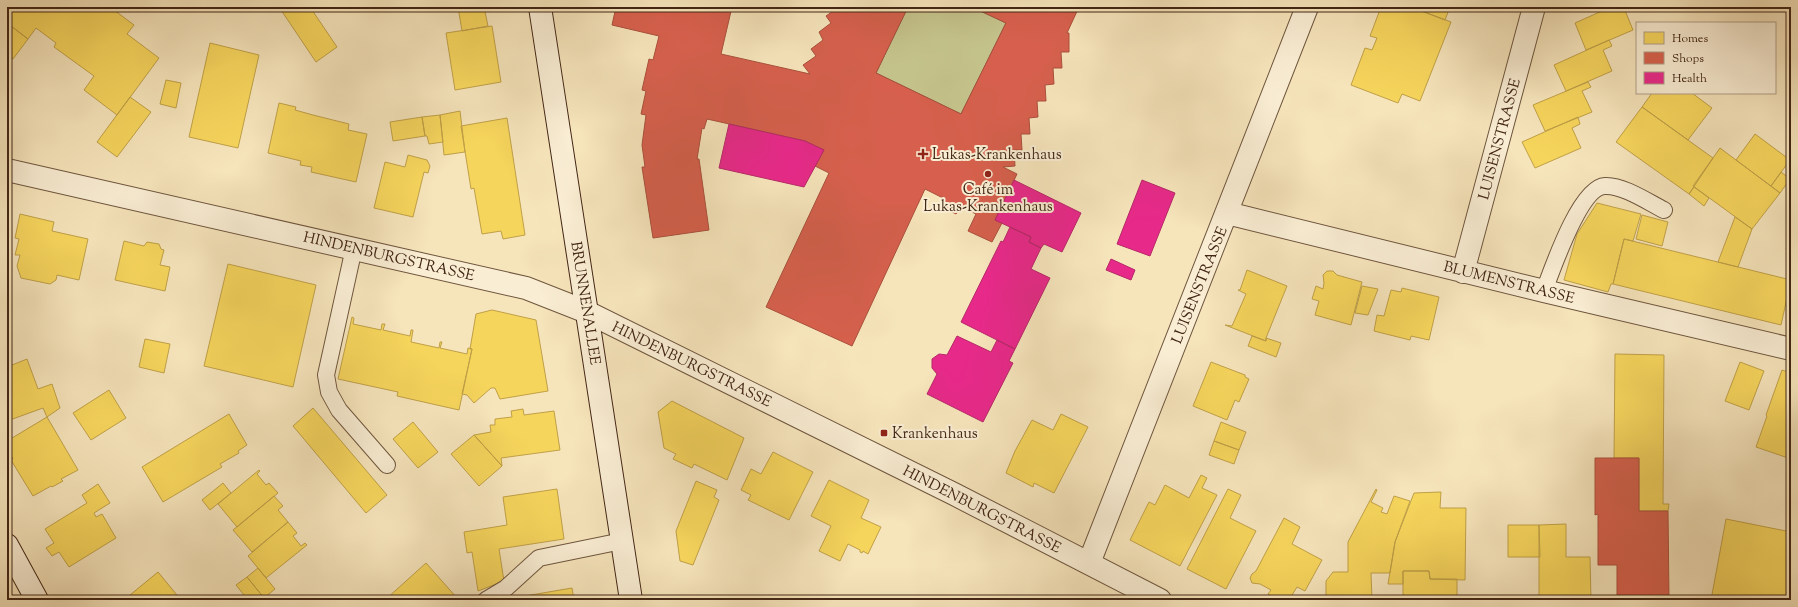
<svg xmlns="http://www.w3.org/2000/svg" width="1798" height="607" font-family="'Sorts Mill Goudy',serif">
<rect width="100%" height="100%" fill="#f6e4bb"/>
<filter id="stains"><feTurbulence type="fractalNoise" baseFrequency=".005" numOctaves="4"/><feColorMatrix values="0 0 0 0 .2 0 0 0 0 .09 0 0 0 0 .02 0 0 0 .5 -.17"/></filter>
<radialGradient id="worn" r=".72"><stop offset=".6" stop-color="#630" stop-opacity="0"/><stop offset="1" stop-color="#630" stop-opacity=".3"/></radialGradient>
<path fill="#c4c28b" stroke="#837450" d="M908,7H972L1006,23L961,114L876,73Z"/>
<path fill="#f6d55c" stroke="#c0a047" d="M7,7H110L134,25L127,34L159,58L117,115L84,90L94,76L54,47L56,43L36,28L28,39L7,23Z
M279,7H310L337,47L316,62Z
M458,7H484L488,26L462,31Z
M1381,7H1411L1451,22L1420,101L1402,94L1398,103L1351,85L1365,48L1372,50L1377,38L1370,36Z
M1411,7H1450L1445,20Z
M1611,7H1627L1624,8L1633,30L1586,50L1575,23Z
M1789,7H1791V14L1787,10Z
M7,23L28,39L13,59L7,55Z
M492,26L501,82L455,90L446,33Z
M1609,40L1612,46L1603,50L1612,71L1566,91L1554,65Z
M210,43L259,55L238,148L189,137Z
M166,80L181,83L176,108L160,104Z
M1588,82L1591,87L1582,91L1592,112L1545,131L1533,105Z
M1652,93H1692L1712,108L1688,140L1642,107Z
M130,97L151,112L117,157L97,142Z
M279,103L296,107L295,110L313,115L349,124L348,130L367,134L356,182L311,172L312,167L300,165L301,161L268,153Z
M1642,107L1713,158L1689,194L1616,142Z
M460,111L465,152L444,155L440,115Z
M440,115L443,142L429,144L427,136H425L422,117Z
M422,117L425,136L393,141L390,122Z
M1578,117L1580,124L1572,128L1581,148L1535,168L1522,142Z
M507,118L525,235L503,239L501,231L482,234L474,188L471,189L461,126Z
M1755,134L1790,160L1771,186L1736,160Z
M1720,148L1780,193L1752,229L1693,186Z
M408,155L427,160L430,166L428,173L424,172L413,217L374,208L385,162L405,167Z
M1781,172L1790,179L1780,193L1771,186Z
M1694,187L1709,198L1704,206L1689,194Z
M1597,203L1641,214L1633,241L1624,239L1613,284H1611L1608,292L1564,280L1577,234Z
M20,214L54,222L52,231L88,239L79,280L57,275L56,280L50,284L21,278L17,266L20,255H15L19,239L15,238Z
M1642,215L1668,222L1662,246L1636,239Z
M1735,217L1752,229L1738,267L1718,262Z
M1789,237L1791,238V250L1786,249Z
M1624,239L1791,280L1781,325L1613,284Z
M124,241L144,246L147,242L159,244L161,249L164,250L160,265L170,267L165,291L115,280Z
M228,264L316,285L293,387L204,366Z
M1247,270L1287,286L1266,338V341L1225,325L1232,326L1246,294L1238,290H1240Z
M1327,271H1333L1337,275L1362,282L1351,325L1315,315L1319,301L1312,299L1316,286L1323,289L1324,283L1323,275Z
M1362,286L1378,289L1368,315L1355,313Z
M1402,288L1439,297L1429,340L1411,336L1410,340L1374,331L1377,315L1384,316L1391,290L1401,292Z
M1791,304V322L1787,321Z
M492,310L536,320L548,391L500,399L495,388H491L474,403L467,395L462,394L472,349H470L476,314Z
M352,317L354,318L353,324L381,330L382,324H385L383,330L410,336L411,330H413L411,342L439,348L440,342H442L440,348L467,354L468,348L472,349L459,410L397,396L398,392L338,379Z
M1252,336L1266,341V338L1281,343L1276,357L1248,346Z
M145,339L170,344L164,373L139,367Z
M1615,354L1664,355L1663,504H1669L1668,511H1639V458H1614Z
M27,359L38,389L52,384L60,408L47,417L43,408L7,421V367Z
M1211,362L1245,375V377L1249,379L1239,402L1235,400L1227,420L1193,406Z
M1740,362L1764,371L1749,410L1725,401Z
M1782,370L1791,373V459L1756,447L1767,416L1766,415Z
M109,390L126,418L91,440L73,413Z
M672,401L744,438L727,480L694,464L692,468L673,459L676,454L664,448L658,412Z
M313,408L387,495L366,513L293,426Z
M523,409L524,415L554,411L560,450L501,458L502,466L474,435L491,432L490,425H495V419L512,417L511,411Z
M229,414L247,445L238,451L239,453L220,464L222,467L163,502L142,467Z
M1061,414L1088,427L1054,493L1034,483L1033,487L1006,473L1015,451L1032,420L1053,430Z
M47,417L78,470L61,479L63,481L52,487L51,486L33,496L11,460L13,459L7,449V441Z
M413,422L438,452L418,468L393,439Z
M1221,422L1246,432L1239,450L1214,441Z
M474,435L502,466L479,486L451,454Z
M1214,441L1239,450L1234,464L1209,455Z
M773,452L813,472L789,520L748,500L751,495L741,490L751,469L761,474Z
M259,470L260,471L257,474L266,485L269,483L278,493L237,527L218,504Z
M1201,475L1207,478L1202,488L1217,495L1180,566L1130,540L1149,502L1155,505L1165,485L1189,498Z
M829,480L869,500L861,518L881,527L868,554L863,551L862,553L860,552V550L848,544L840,561L819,551L831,526L811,516Z
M696,481L717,490L714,497L719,500L693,565L680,561L676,531Z
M223,483L231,493L210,510L202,500Z
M98,484L110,503L94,513L96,517L102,514L116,538L69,567L59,552L52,556L46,548L54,543L45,529L87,503L82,495Z
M557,489L564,539L499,549L504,581L478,591L472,552L467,553L464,532L507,525L503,497Z
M1228,489L1241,495L1230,518L1256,531L1226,589L1187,569Z
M1376,489L1377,490L1371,502L1383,508L1381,512L1387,514L1394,496L1410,501L1395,542L1390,573H1371L1372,600H1326V581L1333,572H1348V542Z
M1441,492L1440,508H1466L1465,580L1430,579L1429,571H1403V584H1388L1395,542L1414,493Z
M274,496L283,506L278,510L288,522L252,552L233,530Z
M1284,518L1300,527L1292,544L1322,560L1305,591L1297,587L1289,600H1279L1268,594L1271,590L1260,584L1252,583L1250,578L1252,574L1256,571Z
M1726,519L1791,532V583L1788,600H1711Z
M288,522L297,533L293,536L301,546L305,543L307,545L266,578L248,556Z
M1566,524V557H1590L1591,600H1539V525Z
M1508,525H1539L1540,557H1508Z
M426,563L457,598L454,600H385Z
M258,568L275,589L264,598L247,577Z
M1403,571H1429L1430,579H1457V600H1403Z
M158,572L181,600H124Z
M247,577L264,598L261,600H248L236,585Z
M572,588L574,600H520L519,597Z
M1047,595L1057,600H1044Z"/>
<path fill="#d6604d" stroke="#aa4f3c" d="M616,7H732L721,54L810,74L803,65L816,56L811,49L823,40L819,32L831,23L826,16L839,7H908L876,73L961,114L1006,23L972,7H1079L1067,33H1069V52H1061L1062,68H1053L1054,84L1045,85L1046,101H1037L1038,117L1029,118L1030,134H1021L1022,150H1014L1015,166L1003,167L1017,174L995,220L1002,223L992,242L968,231L976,214L960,206L956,214L941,206L945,199L925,189L852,346L766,307L829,173L815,166L824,150L805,141L707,119L704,129L702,128L697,159H699L709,230L653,238L642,167H645L642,145L646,115L641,114L646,91L642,90L649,59L653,60L659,36L612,25Z
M1595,458H1639V511H1668L1669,600H1617V565H1598V514L1595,515Z"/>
<path fill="#e7298a" stroke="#b62867" d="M729,124L805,141L824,150L804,187L719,168Z
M1014,180L1081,213L1062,252L1044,244L1041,248L1029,242L1031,237L995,220Z
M1142,180L1175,193L1150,256L1117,244Z
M1010,227L1031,237L1029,242L1041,248L1031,269L1050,278L1015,349L961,322L1001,241L1003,242Z
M1111,259L1135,270L1131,280L1106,270Z
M957,336L991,352L997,340L1015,349L1009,361L1013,363L983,422L927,394L937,374L932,368V359L939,354L947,355Z"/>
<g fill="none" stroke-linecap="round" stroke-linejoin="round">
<g stroke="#6f563e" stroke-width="18">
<path id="lane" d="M354,248L326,375L329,392L339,410L387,465
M1544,291C1552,270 1580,187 1605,186C1623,185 1648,202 1664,210
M486,600L506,588L539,558L622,541"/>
</g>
<g stroke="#6f563e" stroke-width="24">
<path id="street" d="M7,170L526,288L587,312L954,494L1160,600
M1227,213L1544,291L1791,349
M1463,272L1534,7
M1089,563L1307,7"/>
</g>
<g stroke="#422615" stroke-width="24">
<path id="secondary" d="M540,7L631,600
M7,545L37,600"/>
</g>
<use href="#lane" stroke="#f9edd3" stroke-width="16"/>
<use href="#street" stroke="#f9edd3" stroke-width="22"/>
<use href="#secondary" stroke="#f9edd3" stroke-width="22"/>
</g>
<g fill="#8f2418" stroke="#f9edd3" stroke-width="1.5">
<path d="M921 148h4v4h4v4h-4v4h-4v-4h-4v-4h4z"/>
<circle cx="988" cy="174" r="4"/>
<rect x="880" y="429" width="8" height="8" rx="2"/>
</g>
<g text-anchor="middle" stroke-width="4" stroke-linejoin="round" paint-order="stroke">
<g font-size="15" fill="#422615" stroke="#f9edd3">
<text transform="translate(1499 139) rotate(-75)" y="5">LUISENSTRASSE</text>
<text transform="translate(389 256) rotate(13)" y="5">HINDENBURGSTRASSE</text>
<text transform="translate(1509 282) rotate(14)" y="5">BLUMENSTRASSE</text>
<text transform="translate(1199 285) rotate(-68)" y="5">LUISENSTRASSE</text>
<text transform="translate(586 303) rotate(81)" y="5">BRUNNENALLEE</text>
<text transform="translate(692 364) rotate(26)" y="5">HINDENBURGSTRASSE</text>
<text transform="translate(982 509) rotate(27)" y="5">HINDENBURGSTRASSE</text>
</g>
<g font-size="15" fill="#422615" stroke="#f9edd3" text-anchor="start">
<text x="932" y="159">Lukas-Krankenhaus</text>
<text x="988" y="194" text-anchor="middle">Café im<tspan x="988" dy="17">Lukas-Krankenhaus</tspan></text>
<text x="892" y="438">Krankenhaus</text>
</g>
</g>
<rect width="1798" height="607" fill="none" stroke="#f6e4bb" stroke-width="24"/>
<rect x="8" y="8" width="1782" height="591" fill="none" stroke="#422615" stroke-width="2"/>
<rect x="12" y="12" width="1774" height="583" fill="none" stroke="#422615"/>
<rect x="1636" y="22" width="140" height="72" fill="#f9edd3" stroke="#b09d87"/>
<rect x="1644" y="32" width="20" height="12" fill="#f6d55c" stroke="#b09d87"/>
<text x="1672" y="42" font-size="12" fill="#422615">Homes</text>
<rect x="1644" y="52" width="20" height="12" fill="#d6604d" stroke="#b09d87"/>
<text x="1672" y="62" font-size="12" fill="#422615">Shops</text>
<rect x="1644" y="72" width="20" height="12" fill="#e7298a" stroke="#b09d87"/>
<text x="1672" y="82" font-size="12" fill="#422615">Health</text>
<rect width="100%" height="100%" filter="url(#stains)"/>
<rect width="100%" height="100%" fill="url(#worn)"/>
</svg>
